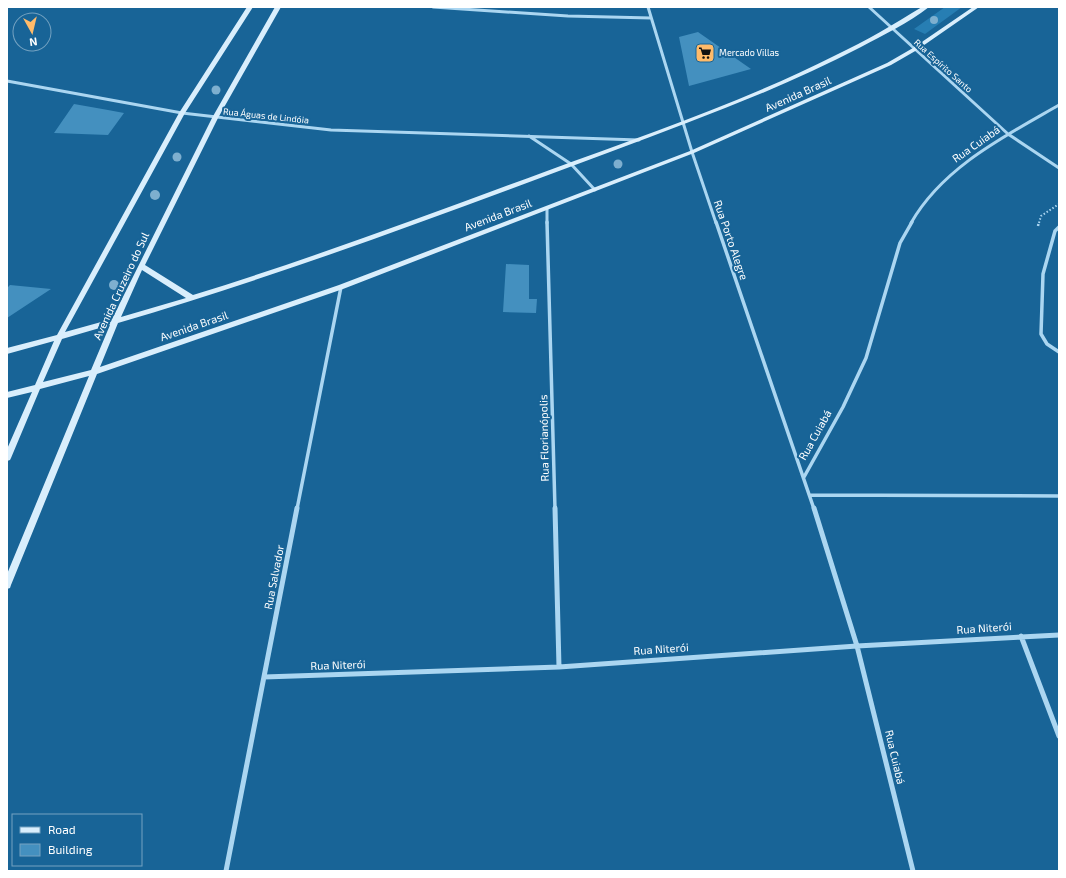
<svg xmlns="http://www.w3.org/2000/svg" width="1066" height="878" font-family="'Exo 2',sans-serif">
<rect width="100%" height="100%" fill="#186497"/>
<path fill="#277eb3" d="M945,7H962L925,34L914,29Z"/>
<path fill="#4490bf" d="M698,32L751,69L689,86L679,37Z
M74,104L108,110L124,113L108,135L54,133Z
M506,264L529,265V299H537L536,313L503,312Z
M10,285L51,289L7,318V288Z"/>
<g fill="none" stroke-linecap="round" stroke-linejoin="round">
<path stroke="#abd6f1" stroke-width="2" stroke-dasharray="1.5 2" stroke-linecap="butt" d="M1039,223L1041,216L1059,204"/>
<path stroke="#abd6f1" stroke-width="2.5" stroke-dasharray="2 3" stroke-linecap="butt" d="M1038,226L1039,222"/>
<path stroke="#abd6f1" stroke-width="3" d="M433,7L568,16L651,18
M648,7L692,152L716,223
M869,7L1008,134L1059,168
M7,81L182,113L331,130L639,140
M529,136L571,164L595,190
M547,209V223
M911,223C943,167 1005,136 1059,105"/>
<path stroke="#abd6f1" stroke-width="3.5" d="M547,222L555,509
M716,222L814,509
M1059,227L1055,231L1043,274L1041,334L1047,344L1059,352
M804,477L843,407L866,358L900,243L912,222
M810,495L1059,496
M297,509L341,287"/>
<path stroke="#abd6f1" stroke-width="5" d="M555,508L559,667
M814,508L857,646L913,871
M1021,636L1059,736
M264,677L559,667L857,646L1059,635
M226,871L297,508"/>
<path fill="#d9eefc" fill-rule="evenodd" d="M247,7H253L185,113L65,332L112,319L212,118L275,7H281L218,118L145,265L193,295C313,258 430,214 547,171C644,135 743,102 836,55C866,41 894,24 922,7H929C909,23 883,35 861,47C781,89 695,120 610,152C447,213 285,274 118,323L100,367L339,285L690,151L887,63L913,48L973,7H979L917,50L891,65L694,153L343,289L97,374L11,585L10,588L7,589V574L89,376L40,389L11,458L10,460L7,461V449L32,392L7,398V392L35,385L54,341L7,354V348L57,335L179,113ZM142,270L186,298L121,317ZM110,325L91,370L43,382L62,339Z"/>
</g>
<g fill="#7eafcf">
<circle cx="934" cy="20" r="4"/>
<circle cx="216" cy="90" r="4.5"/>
<circle cx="177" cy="157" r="4.5"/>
<circle cx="618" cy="164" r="4.5"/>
<circle cx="155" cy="195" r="5"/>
<circle cx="114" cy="285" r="5"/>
</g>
<defs>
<g id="supermarket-square" transform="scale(1)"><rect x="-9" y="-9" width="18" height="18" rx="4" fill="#ffbb6a" stroke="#186497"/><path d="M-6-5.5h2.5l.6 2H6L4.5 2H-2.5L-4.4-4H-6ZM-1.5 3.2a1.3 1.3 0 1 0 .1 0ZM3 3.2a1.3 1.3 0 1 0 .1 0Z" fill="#111"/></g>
</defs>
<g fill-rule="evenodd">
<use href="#supermarket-square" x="705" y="53"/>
</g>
<g text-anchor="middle" stroke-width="4" stroke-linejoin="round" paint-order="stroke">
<g font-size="9" fill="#fff" stroke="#186497" text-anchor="start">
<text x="719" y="56">Mercado Villas</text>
</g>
<g font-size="9" fill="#fff" stroke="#186497">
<text transform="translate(943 66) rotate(42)" y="3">Rua Espírito Santo</text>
<text transform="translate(266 116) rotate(6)" y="3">Rua Águas de Lindóia</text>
</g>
<g font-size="11" fill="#fff" stroke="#186497">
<text transform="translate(798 94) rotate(-24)" y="4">Avenida Brasil</text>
<text transform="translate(976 144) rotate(-35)" y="4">Rua Cuiabá</text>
<text transform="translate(498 215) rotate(-21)" y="4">Avenida Brasil</text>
<text transform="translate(731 240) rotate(71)" y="4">Rua Porto Alegre</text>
<text transform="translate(121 286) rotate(-65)" y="4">Avenida Cruzeiro do Sul</text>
<text transform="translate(194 326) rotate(-19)" y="4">Avenida Brasil</text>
<text transform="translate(815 435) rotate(-61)" y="4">Rua Cuiabá</text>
<text transform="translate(544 438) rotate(-91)" y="4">Rua Florianópolis</text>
<text transform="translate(274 577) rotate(-79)" y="4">Rua Salvador</text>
<text transform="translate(984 628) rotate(-4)" y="4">Rua Niterói</text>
<text transform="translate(661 649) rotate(-4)" y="4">Rua Niterói</text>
<text transform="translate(338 665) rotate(-2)" y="4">Rua Niterói</text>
<text transform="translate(895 757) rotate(77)" y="4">Rua Cuiabá</text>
</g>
</g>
<rect width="1066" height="878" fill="none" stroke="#ffffff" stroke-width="16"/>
<rect x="12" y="814" width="130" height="52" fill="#186497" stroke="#74a2c1"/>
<rect x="20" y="827" width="20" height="6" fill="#d9eefc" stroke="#74a2c1"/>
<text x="48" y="834" font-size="12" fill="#ffffff">Road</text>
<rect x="20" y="844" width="20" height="12" fill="#4490bf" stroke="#74a2c1"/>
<text x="48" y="854" font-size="12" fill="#ffffff">Building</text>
<g transform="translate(32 32) rotate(172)"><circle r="19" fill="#186497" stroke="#74a2c1"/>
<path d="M0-3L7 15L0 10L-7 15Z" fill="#ffbb6a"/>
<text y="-6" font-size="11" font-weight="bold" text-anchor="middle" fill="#ffffff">N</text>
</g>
</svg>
